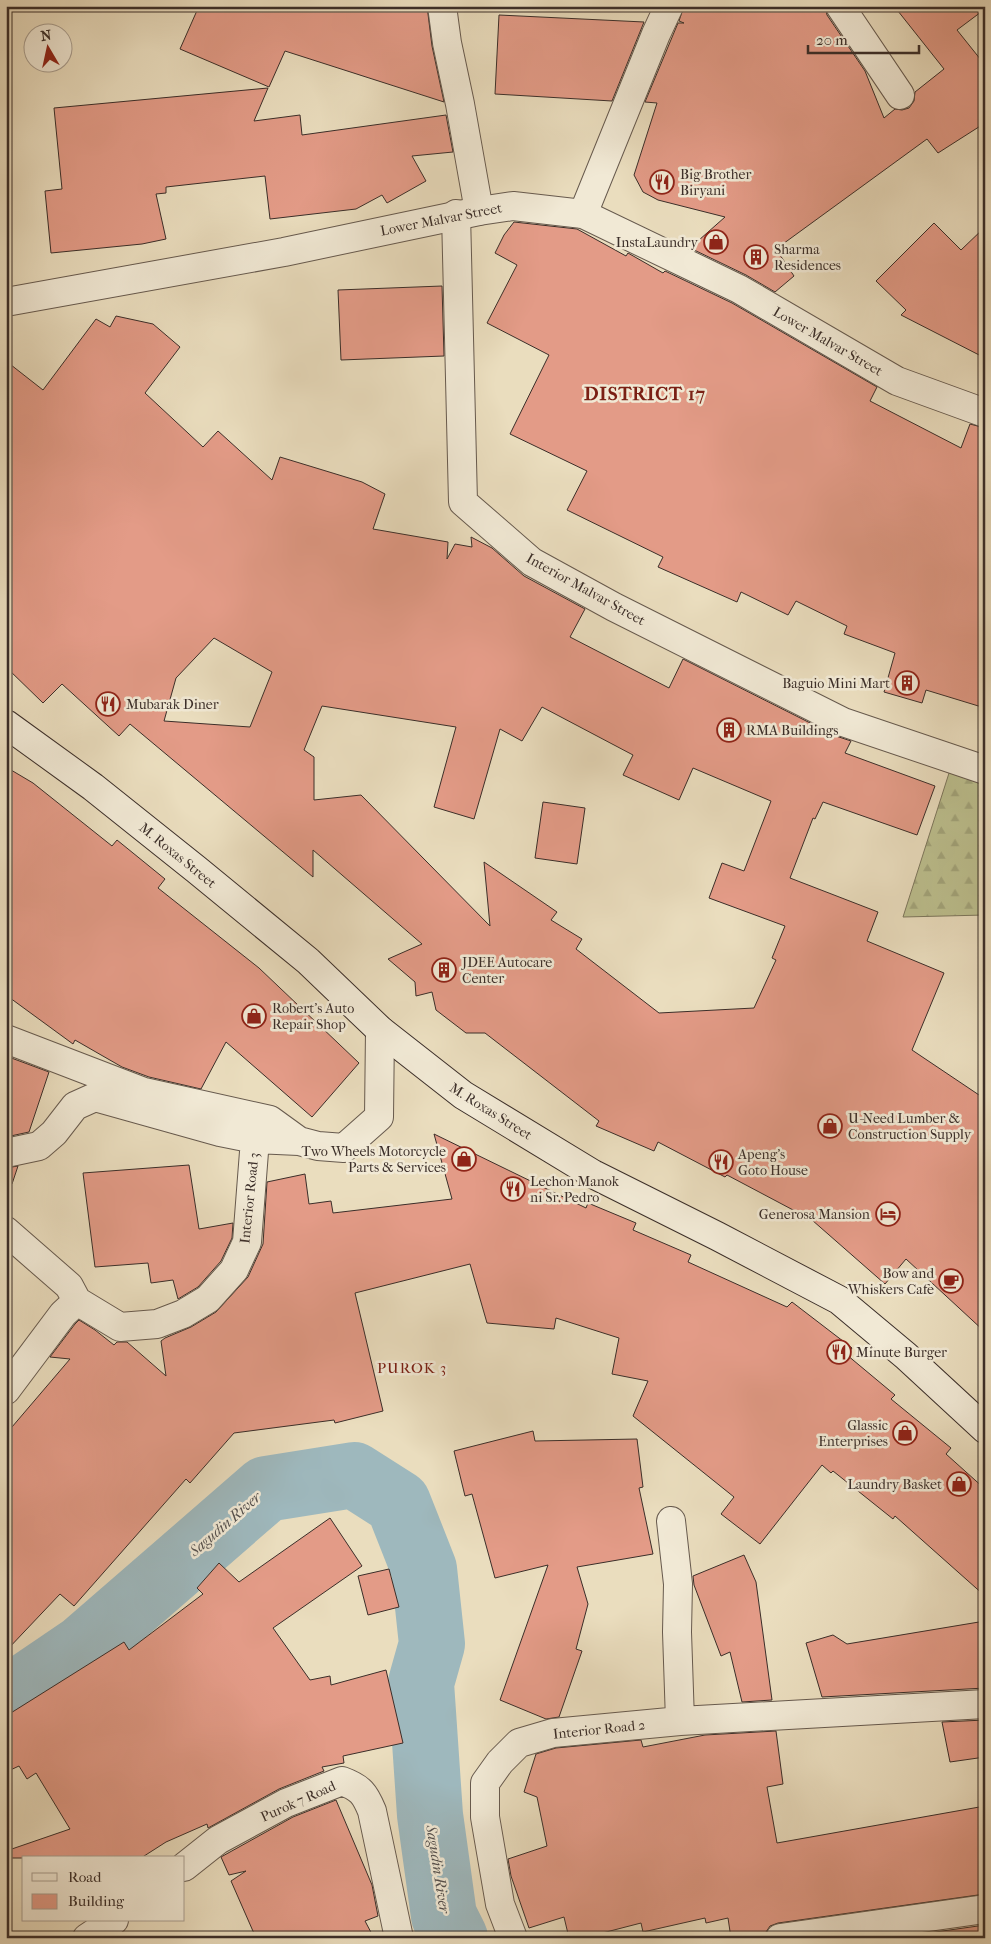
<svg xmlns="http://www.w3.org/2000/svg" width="991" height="1944" font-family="'IM FELL French Canon',serif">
<defs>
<pattern id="forest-firs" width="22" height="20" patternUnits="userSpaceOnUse" patternTransform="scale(1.25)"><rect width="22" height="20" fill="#bcbf8e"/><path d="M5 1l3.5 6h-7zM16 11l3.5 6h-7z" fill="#a2a47a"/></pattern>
</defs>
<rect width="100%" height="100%" fill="#eaddbe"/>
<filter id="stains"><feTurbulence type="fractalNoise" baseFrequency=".004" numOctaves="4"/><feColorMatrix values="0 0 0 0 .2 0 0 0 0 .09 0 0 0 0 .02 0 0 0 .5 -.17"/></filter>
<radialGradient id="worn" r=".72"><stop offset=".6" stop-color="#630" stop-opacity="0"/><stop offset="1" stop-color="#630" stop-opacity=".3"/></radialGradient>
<path fill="url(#forest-firs)" stroke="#7c765c" d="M950,770L985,783V915L903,917Z"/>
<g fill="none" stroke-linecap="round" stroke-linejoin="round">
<path stroke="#9eb8bd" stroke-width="66" d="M6,1700L84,1647L266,1489L354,1475L398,1503L424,1569L432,1644L421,1683L430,1815L444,1916L455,1938"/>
</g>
<path fill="#e39b87" stroke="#3b2e29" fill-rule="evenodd" d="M199,6H427L432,46L444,102L285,51L269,87L180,49Z
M684,6H825L827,15L865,71L884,118L895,109L902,110L909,108L914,101L915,92L944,69L894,6H985V9L957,30L985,65V123L938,153L927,139L776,249L794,276L775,292L746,275L690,248L725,217L658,200L643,192L634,175L657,103L645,102L678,23H684L679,21Z
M499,15L644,22L612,101L495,94Z
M268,88L254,121L300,115L302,135L446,115L453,152L412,156L426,181L387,203L382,195L356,209L270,219L265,176L166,187V193L156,194L166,239L142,244L51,253L45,191L62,189L54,108Z
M514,222L577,229L626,256L628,253L663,273L665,271L732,303L877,387L870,401L961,448L970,424L985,428V708L926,690L922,703L884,692L895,653L844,634L847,626L796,601L788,615L741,592L737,602L658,567L663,557L567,510L587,471L510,434L549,355L487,323L517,265L495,253L504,235Z
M934,223L961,250L985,227V358L901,315L906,310L876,281Z
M442,286L444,356L341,360L338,290Z
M116,316L153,324L180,347L145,393L203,447L218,431L272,480L280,457L362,482L385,494L373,529L448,542L447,559L455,544L472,547L471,537L492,548L524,576L585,609L570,637L669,688L683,659L836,736L851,741L845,753L935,786L917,835L823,802L815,819L813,818L790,878L878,912L867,941L944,973L912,1050L985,1099V1332L906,1259L885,1284L812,1220L727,1175L725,1177L658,1142L654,1151L596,1126L599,1121L485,1033H466L436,1010L432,992L416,996L415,982L388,959L422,944L313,850V877L130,724L119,736L62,684L43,703L6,667V361L43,390L96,319L110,327ZM214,638L272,672L250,727L164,721L176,678ZM322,706L456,727L434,807L474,819L500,729L522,741L542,707L633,755L623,775L679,800L693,768L771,801L744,871L722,863L709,898L785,926L772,958L776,960L754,1008L659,1013L576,949L582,939L551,920L557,912L484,862L490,926L361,795L314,800V757L304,750Z
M6,767L33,783L112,846L117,840L165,879L158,888L259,968L359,1063L312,1117L226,1042L201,1089L149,1077L122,1067L75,1040L73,1044L6,995Z
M543,802L585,808L577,864L535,858Z
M6,1056L49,1072L29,1132L6,1137Z
M434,1134L586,1208L588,1203L636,1223L633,1230L691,1255L688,1262L787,1307L792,1302L852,1348L847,1355L895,1395L891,1399L951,1448L946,1454L985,1489V1596L895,1516L893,1519L833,1471L831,1473L822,1465L760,1544L721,1514L734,1497L633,1416L648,1381L612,1374L619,1338L556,1318L554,1329L487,1323L470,1264L355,1293L383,1411L335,1423L334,1420L234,1433L190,1483L186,1479L74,1606L60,1594L6,1651V1434L70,1359L50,1357L75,1324L79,1320L95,1330L114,1345L117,1342H127L166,1376L161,1341L165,1338L191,1327L216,1312L248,1277L263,1244L267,1182L305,1174L309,1204L331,1201L333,1213L452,1199Z
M189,1165L199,1229L233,1223L232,1238L221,1261L198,1287L178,1299L173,1280L151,1283L148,1263L95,1267L83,1173Z
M18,1166L12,1184L6,1183V1168Z
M533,1431L535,1441L637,1439L643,1487L639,1488L653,1554L577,1567L588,1604L576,1649L582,1651L559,1717L546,1719L500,1700L548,1565L495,1578L472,1494L465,1496L454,1451Z
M330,1518L362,1566L273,1628L310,1680L330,1676L331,1685L386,1670L403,1743L343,1756L344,1763L322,1767L324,1771L279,1789L208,1828L207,1824L166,1842L141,1858H6V1851L70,1829L36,1773L27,1779L19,1766L6,1772V1716L124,1642L129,1650L203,1594L197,1588L219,1563L239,1582Z
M744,1555L756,1582L772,1700L742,1702L730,1652L721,1656L694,1585L693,1576Z
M389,1569L399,1607L368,1615L358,1576Z
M985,1621V1688L822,1697L806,1643L833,1635L847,1644Z
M985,1720V1757L950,1762L942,1722Z
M776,1731L783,1784L767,1787L777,1843L985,1806V1894L778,1923L770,1926L766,1932L765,1938H731L728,1918L706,1923L705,1918L643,1932L641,1923L583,1938H569L564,1917L529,1928L511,1876L508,1859L547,1846L537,1797L524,1792L536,1754L556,1748L641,1740L643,1747L705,1735Z
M336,1800L372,1885L378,1916L365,1921L374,1938H256L231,1881L246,1871L229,1875L221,1857L293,1817Z
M985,1925V1938H893Z"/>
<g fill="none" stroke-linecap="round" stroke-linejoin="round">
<g stroke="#675a4e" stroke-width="30">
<path id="minor" d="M442,6L447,43L460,104L479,211
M840,6L900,95
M456,214L463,502L532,562L614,607L843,722L985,770
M583,214L656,34L669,6
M6,1039L144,1092L270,1120L299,1141
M6,1153L39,1146L54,1133L75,1106L95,1097L220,1132L255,1139
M6,1231L69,1286L77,1301
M77,1301L120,1327L157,1324L183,1314L208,1299L234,1270L247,1242L255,1139L299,1141L318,1146L344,1148L379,1117L380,1030
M6,1390L63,1314L77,1301
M671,1521L678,1584L677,1632L680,1721
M184,1867L218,1840L286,1803L342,1781C361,1788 365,1794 372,1811L399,1938
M87,1938L114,1920
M513,1938L500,1904L485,1817V1783L500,1762L519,1743L553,1733L680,1721L985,1704
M780,1938L985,1909"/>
</g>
<g stroke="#675a4e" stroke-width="30">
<path id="tertiary" d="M6,302L284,252L479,211L513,206L583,214L739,289L897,381L985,413"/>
</g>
<g stroke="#3b2e29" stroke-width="30">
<path id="secondary" d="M6,724L93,787L197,870L308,961L380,1030L463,1095L593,1174L717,1236L839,1300L906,1356L985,1429"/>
</g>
<use href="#minor" stroke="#f1e9d5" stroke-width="28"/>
<use href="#tertiary" stroke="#f1e9d5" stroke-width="28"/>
<use href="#secondary" stroke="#f1e9d5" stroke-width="28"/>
</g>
<defs>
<g id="restaurant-ring" transform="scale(1.25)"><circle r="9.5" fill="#f1e9d5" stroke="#8f2418" stroke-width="1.5"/><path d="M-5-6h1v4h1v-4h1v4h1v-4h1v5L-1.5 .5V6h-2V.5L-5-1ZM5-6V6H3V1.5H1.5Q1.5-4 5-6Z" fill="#8f2418"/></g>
<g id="shop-ring" transform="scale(1.25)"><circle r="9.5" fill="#f1e9d5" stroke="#8f2418" stroke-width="1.5"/><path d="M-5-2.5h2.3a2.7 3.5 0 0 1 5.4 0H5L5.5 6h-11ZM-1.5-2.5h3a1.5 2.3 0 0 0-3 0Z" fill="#8f2418"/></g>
<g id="building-ring" transform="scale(1.25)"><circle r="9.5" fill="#f1e9d5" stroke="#8f2418" stroke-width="1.5"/><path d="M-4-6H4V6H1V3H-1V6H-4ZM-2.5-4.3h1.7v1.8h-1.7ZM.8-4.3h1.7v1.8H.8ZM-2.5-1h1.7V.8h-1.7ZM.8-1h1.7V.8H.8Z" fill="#8f2418"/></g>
<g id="hotel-ring" transform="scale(1.25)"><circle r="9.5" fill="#f1e9d5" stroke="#8f2418" stroke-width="1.5"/><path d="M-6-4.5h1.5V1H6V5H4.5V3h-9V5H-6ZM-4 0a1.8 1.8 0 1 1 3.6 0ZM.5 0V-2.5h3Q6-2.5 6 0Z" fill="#8f2418"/></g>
<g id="cafe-ring" transform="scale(1.25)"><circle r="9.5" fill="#f1e9d5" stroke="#8f2418" stroke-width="1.5"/><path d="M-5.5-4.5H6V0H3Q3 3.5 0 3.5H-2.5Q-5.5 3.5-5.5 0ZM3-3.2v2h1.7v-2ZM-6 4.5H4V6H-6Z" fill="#8f2418"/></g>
</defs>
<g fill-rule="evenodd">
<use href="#restaurant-ring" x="662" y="182"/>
<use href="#shop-ring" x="716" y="242"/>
<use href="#building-ring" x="756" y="257"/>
<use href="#building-ring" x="907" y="683"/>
<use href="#restaurant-ring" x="108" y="704"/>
<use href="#building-ring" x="729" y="730"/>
<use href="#building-ring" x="444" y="970"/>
<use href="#shop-ring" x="254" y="1016"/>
<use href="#shop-ring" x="830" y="1126"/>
<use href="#shop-ring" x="464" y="1159"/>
<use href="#restaurant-ring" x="721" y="1162"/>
<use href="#restaurant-ring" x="513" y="1189"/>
<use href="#hotel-ring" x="888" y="1214"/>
<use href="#cafe-ring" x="951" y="1281"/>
<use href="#restaurant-ring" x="839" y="1352"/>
<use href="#shop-ring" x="905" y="1433"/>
<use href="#shop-ring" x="959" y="1484"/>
</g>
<g text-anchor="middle" stroke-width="5" stroke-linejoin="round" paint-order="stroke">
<g font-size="14" fill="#3b2e29" stroke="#f1e9d5" text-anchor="start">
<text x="680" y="179">Big Brother<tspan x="680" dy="16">Biryani</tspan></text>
<text x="698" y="247" text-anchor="end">InstaLaundry</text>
<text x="774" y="254">Sharma<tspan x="774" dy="16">Residences</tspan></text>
<text x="890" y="688" text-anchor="end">Baguio Mini Mart</text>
<text x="126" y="709">Mubarak Diner</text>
<text x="746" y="735">RMA Buildings</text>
<text x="462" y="967">JDEE Autocare<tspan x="462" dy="16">Center</tspan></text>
<text x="272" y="1013">Robert's Auto<tspan x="272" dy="16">Repair Shop</tspan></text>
<text x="848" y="1123">U-Need Lumber &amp;<tspan x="848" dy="16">Construction Supply</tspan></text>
<text x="446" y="1156" text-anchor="end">Two Wheels Motorcycle<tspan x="446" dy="16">Parts &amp; Services</tspan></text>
<text x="738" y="1159">Apeng's<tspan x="738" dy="16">Goto House</tspan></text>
<text x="530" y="1186">Lechon Manok<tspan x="530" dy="16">ni Sr. Pedro</tspan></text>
<text x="870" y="1219" text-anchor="end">Generosa Mansion</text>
<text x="934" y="1278" text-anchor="end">Bow and<tspan x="934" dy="16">Whiskers Cafe</tspan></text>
<text x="856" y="1357">Minute Burger</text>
<text x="888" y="1430" text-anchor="end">Glassic<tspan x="888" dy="16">Enterprises</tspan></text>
<text x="942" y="1489" text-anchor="end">Laundry Basket</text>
</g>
<g font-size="14" fill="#3b2e29" stroke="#f1e9d5">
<text transform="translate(441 219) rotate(-11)" y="5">Lower Malvar Street</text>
<text transform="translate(828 341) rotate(30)" y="5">Lower Malvar Street</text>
<text transform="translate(586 589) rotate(29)" y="5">Interior Malvar Street</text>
<text transform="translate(178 855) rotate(39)" y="5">M. Roxas Street</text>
<text transform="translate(491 1111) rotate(32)" y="5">M. Roxas Street</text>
<text transform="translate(249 1198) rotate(-84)" y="5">Interior Road 3</text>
<text transform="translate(599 1729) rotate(-6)" y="5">Interior Road 2</text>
<text transform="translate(298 1801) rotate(-24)" y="5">Purok 7 Road</text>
</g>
<g font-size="15" letter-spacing="1" fill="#7a1f14" stroke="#f1e9d5">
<text x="412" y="1373">PUROK 3</text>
</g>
<g font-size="15" font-style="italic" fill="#54504e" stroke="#f1e9d5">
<text transform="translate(225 1524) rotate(-41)" y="5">Sagudin River</text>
<text transform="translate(438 1869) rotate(81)" y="5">Sagudin River</text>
</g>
<g font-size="19" font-weight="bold" letter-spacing="1" fill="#7a1f14" stroke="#f1e9d5">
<text x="645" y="400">DISTRICT 17</text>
</g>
</g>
<rect width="991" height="1944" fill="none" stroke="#eaddbe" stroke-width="25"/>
<rect x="8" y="8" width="976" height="1929" fill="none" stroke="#3b2e29" stroke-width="2.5"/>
<rect x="12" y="12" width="966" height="1919" fill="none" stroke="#3b2e29"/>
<rect x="22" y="1856" width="162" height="65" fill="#f1e9d5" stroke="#a89e90"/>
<rect x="32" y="1873" width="25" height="8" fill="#f1e9d5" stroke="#a89e90"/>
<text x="68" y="1882" font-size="15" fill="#3b2e29">Road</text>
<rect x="32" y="1894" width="25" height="15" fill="#e39b87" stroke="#a89e90"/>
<text x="68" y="1906" font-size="15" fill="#3b2e29">Building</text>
<g transform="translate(48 48) rotate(351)"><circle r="24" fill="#f1e9d5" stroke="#a89e90"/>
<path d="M0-4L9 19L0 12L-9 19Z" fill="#8f2418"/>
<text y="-8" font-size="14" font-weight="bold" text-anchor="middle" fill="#3b2e29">N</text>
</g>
<path d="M808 45v8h111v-8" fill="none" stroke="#3b2e29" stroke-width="2.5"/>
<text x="816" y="45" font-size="15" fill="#3b2e29" stroke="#f1e9d5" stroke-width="4" paint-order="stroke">20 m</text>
<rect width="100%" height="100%" filter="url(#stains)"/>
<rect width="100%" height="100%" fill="url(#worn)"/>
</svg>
